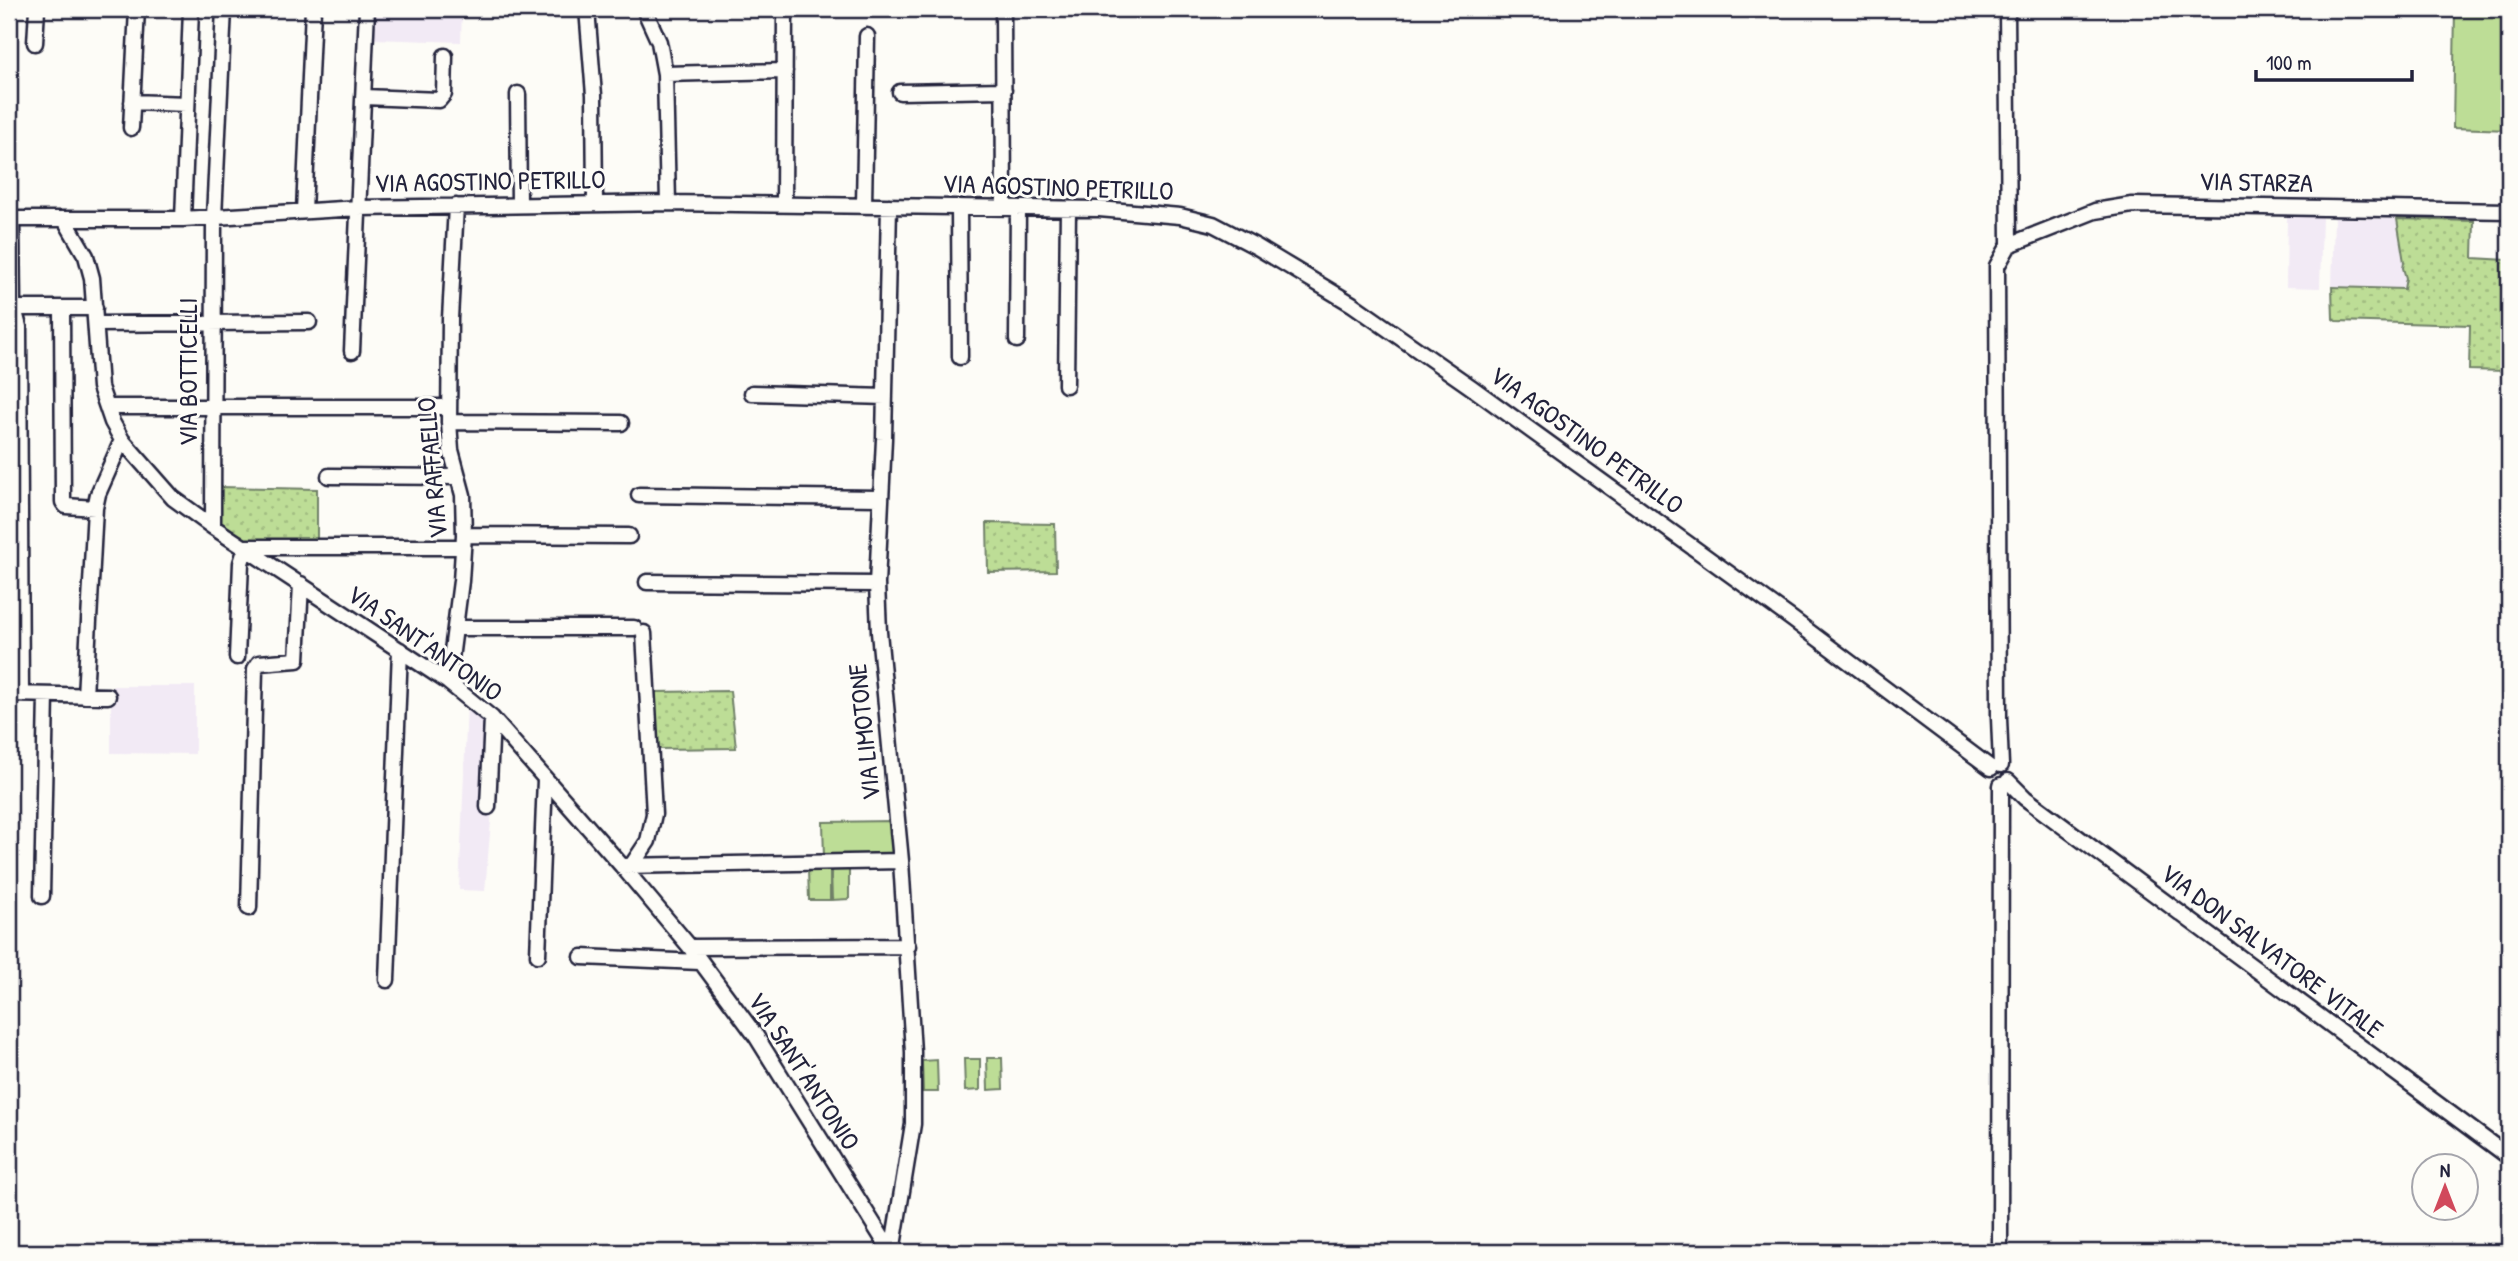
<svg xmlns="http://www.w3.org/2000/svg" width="2518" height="1261" font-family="'Patrick Hand',sans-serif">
<defs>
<pattern id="grass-dots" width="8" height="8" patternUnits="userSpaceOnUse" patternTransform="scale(1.75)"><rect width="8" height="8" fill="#bddd96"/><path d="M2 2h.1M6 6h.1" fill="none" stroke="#a2bd82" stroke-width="1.8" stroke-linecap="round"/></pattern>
</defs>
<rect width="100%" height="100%" fill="#fdfcf7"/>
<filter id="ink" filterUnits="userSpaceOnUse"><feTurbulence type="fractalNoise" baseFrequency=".0143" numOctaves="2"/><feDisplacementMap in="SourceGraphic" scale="14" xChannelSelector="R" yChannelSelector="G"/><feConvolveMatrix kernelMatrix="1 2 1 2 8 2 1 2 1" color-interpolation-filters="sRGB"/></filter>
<g filter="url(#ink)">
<path fill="#f2eaf5" d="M373,9H462L461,42L372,39Z
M2287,215L2322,216L2320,288L2286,287Z
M2334,218L2397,219L2404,262L2403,268L2406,274L2407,282L2404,289L2332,287Z
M111,686H195V754L111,753Z
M467,704L487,722L492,810L485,891L459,890Z"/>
<path fill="url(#grass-dots)" stroke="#708068" stroke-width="2" d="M2397,219L2474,221L2473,258L2507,260L2505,371L2469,370L2470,325L2336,321L2333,319L2332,287L2404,289L2406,278L2403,268L2404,262Z
M221,487L317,489V541H245L221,525Z
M987,523L1055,524L1056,571L988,572Z
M730,691L736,748L658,749L654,692Z"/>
<path fill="#bddd96" stroke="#708068" stroke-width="2" d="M2455,9H2509V130L2453,128Z
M892,821V857L824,858L823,822Z
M830,868V900H809L808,869Z
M849,868V899L832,900L831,869Z
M987,1058H1002L1003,1089L988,1090Z
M964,1059H980V1090L965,1091Z
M937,1060L938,1092H923L922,1061Z"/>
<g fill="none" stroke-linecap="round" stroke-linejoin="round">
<g stroke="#22223b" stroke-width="19">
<path id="minor" d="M587,9L594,95L595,204
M644,9L659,42L665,74L668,203
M1003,9L1004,207
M35,43L37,9
M665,74L785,71
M900,92L1004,90
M518,94L519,205
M364,97L439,100L444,94L445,56
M132,102L187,104
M131,128L137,9
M784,204L785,9
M864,205L867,36
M889,206L884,439L877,584L879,632L901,861L913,1052V1124L892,1252
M959,207L960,357
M304,211L313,9
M9,219H183L358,208L668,203L1099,209L1180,216L1213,224L1257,247L1352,304L1471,387L1792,619L1991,768
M12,219L13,304L19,327L21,694
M183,219L191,9
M65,220L86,256L92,278L100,387L112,422L122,440L173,498L213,527L448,682L492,718L622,866L690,947L756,1036L891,1252
M2009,245L2095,211L2132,205L2509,211
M9,308H95
M62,308L63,502L66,506L95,508
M96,324L309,322
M1017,340L1018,208
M352,351L367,9
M1066,385L1068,209
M752,393L885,397
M107,407H449
M449,422L621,423
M329,476L458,477
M639,495L880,498
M213,527L214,217L224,9
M464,535L629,536
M647,582L877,584
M455,628H634
M237,657L241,563L246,547H463
M448,682L461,581L464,535L463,495L451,450L449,422L450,319L456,206
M9,694L108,696
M85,696L95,508L98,494L122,440
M2001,765L1999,718L1997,266L2009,245L2007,9
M2008,781L2025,798L2509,1157
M488,807L492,718
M632,865L648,841L654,814L644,633
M622,866L901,861
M42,896L46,695
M249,908L255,669L259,663L297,660L301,584
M690,947L908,946
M538,955L545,779
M582,957L700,962
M387,980L400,650
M2000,1252L2001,785"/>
</g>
<use href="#minor" stroke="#fdfcf7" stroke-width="14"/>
</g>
</g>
<g text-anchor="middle" stroke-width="6" stroke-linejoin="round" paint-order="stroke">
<g font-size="26" fill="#22223b" stroke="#fdfcf7">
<text transform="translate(490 181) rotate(-1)" y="9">VIA AGOSTINO PETRILLO</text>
<text transform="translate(2256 182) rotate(1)" y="9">VIA STARZA</text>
<text transform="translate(1058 187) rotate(2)" y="9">VIA AGOSTINO PETRILLO</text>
<text transform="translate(188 372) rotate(-90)" y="9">VIA BOTTICELLI</text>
<text transform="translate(1587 440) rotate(36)" y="9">VIA AGOSTINO PETRILLO</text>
<text transform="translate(432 468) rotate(-95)" y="9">VIA RAFFAELLO</text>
<text transform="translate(425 643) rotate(35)" y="9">VIA SANT'ANTONIO</text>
<text transform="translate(864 732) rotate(-96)" y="9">VIA LIMOTONE</text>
<text transform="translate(2272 951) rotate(37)" y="9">VIA DON SALVATORE VITALE</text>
<text transform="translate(804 1071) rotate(57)" y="9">VIA SANT'ANTONIO</text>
</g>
</g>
<rect width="2518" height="1261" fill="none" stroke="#fdfcf7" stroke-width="35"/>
<rect x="18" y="18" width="2483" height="1226" fill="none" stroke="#22223b" stroke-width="2.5" filter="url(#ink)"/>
<g transform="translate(2445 1187)"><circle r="33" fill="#fdfcf7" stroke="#a5a5ac" stroke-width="2"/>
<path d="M0-5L12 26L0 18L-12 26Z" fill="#d1495b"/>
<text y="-10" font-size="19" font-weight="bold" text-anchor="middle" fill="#22223b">N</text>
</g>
<path d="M2256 70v10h156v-10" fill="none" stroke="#22223b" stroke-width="3.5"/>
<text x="2266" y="70" font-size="21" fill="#22223b" stroke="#fdfcf7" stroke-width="5" paint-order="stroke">100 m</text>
</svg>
